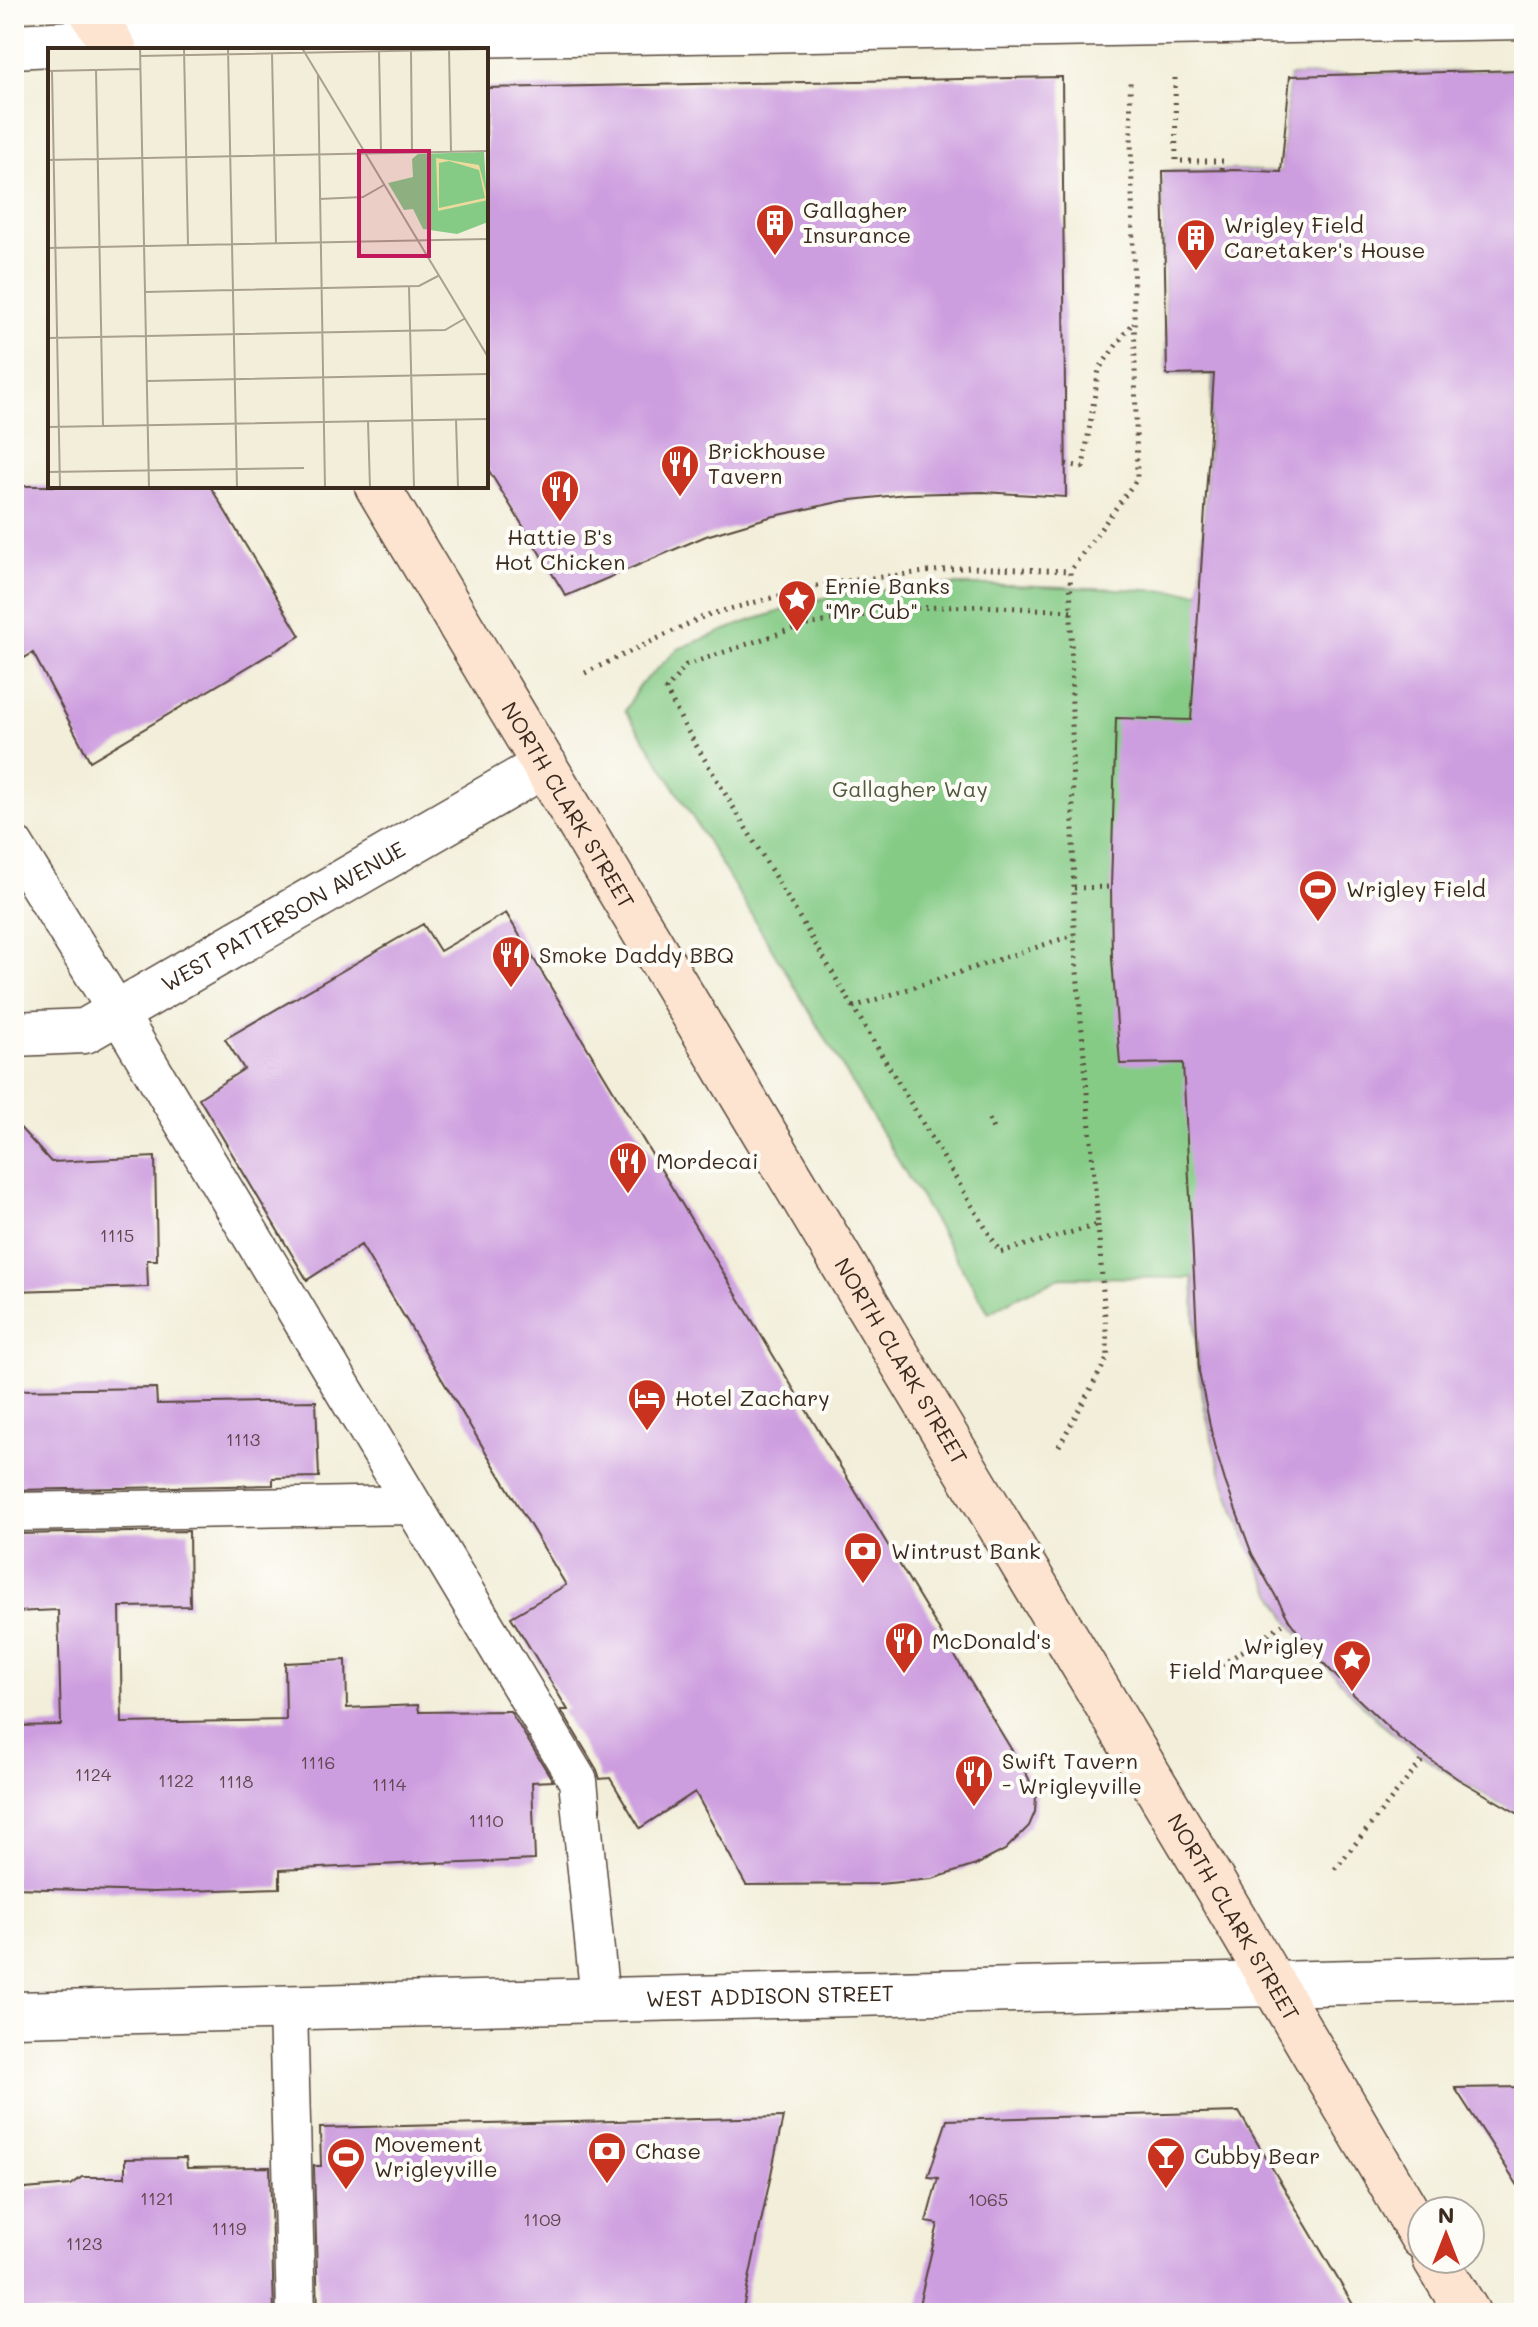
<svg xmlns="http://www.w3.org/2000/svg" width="1538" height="2327" font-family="Mali,sans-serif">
<rect width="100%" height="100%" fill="#fdfcf7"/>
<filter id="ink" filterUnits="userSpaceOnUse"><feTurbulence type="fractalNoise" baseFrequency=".0125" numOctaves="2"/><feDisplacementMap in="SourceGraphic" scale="16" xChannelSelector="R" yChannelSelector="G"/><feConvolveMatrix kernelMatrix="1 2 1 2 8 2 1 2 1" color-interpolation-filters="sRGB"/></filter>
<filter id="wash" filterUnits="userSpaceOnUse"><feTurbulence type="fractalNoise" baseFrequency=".006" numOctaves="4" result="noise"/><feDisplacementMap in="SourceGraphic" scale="32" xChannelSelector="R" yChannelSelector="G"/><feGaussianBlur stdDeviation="1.8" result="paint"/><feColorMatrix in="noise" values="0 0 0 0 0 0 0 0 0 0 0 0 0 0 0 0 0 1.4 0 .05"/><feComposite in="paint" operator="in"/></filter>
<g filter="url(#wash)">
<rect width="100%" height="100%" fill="#f2eed9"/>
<path fill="#85cb86" stroke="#607a52" stroke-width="2" d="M1524,70V1815C1480,1794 1438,1768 1400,1739C1376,1721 1355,1697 1335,1675C1318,1657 1301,1639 1288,1619C1242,1546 1212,1460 1199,1375C1195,1343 1195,1310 1193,1278L1061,1277L1013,1299L989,1313L765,937L653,752L625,711L639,686L678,649L746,622L820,599L856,592L936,585H1010L1200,592L1213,374L1167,375L1163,171L1239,170L1281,172L1290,76Z"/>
<g id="blocks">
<path fill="#cd9edf" d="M1524,70V1817L1458,1779L1399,1738L1352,1693L1311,1650L1289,1620L1252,1554L1225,1481L1214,1445L1199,1372L1183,1063L1120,1064L1112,959L1111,887L1116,718L1191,720L1214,374L1167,375L1163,171L1235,170L1281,172L1290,76Z
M1062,77L1066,497L983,492L906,494L843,501L770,517L706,536L566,596L486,466V88Z
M14,486H210L300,636L90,761L33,653L14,664Z
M506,913L1028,1777L1036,1796L1035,1812L1029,1826L1005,1850L976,1865L932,1879L879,1884L746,1885L695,1792L640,1828L610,1778L600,1779L597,1770L561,1710H568L511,1617L566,1585L361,1245L307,1280L199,1098L244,1069L225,1039L423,924L440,951Z
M14,1121L51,1162L155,1157L157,1260H147L148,1287L14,1291Z
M156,1388L157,1404L316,1401L319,1477L273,1478V1485L14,1490V1390Z
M189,1531L190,1606L120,1607L122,1723L286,1720L285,1663L346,1660L347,1708L418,1705L419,1712L510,1711L553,1781L532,1782L535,1860L439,1864V1862L280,1870V1888L154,1892L14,1888V1726L61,1725L58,1610L14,1612V1534Z
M1524,2087V2195L1455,2088Z
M1239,2112L1358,2313H917L938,2224L926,2222L938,2178L928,2177L947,2120Z
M783,2117L742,2313H318L314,2166H321L320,2128Z
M186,2158L187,2168L270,2167L274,2313H14V2190L71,2185L82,2177H125V2159Z"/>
</g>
</g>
<g filter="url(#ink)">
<use href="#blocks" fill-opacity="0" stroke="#56473a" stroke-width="2"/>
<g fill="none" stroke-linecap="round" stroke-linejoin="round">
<g stroke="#56473a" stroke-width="41">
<path id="service" d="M14,845L118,1013L578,1781L600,2000
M14,1512L411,1505
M288,2008L296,2313"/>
</g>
<g stroke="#56473a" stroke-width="47">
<g id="minor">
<path d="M14,46L109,41L214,39L1524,17"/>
<path id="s1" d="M14,1034L85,1031L545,765"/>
</g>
</g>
<g stroke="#56473a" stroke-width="47">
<g id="tertiary">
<path id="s2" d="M14,2014L1524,1978"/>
</g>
</g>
<g stroke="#56473a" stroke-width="47">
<g id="secondary">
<path d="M93,14L115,50"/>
<path id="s3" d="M377,486L1216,1887L1422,2237"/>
<path d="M1435,2259L1468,2313"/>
</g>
</g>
<path stroke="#56473a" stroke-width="5" stroke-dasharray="2 6" stroke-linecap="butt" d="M1175,78L1176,161H1223L1222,170
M1066,464L1083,467L1099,369L1133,322
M1071,611L982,606L906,608L801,626L686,665L666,690L684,725L1000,1252L1098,1225L1074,935L1071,611L1070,571L1137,479L1130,78
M585,673L707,615L828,583L969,567L1070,571
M1074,888L1111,887
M853,1007L1074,935
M989,1119L993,1129
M1059,1446L1108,1357L1098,1225
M1208,1674L1289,1620
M1335,1869L1426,1756"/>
<use href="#service" stroke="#fff" stroke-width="38"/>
<use href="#minor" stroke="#fff" stroke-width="44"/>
<use href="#tertiary" stroke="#fff" stroke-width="44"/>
<use href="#secondary" stroke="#fde4d0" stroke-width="44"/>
</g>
</g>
<defs>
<g id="building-pin" transform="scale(2)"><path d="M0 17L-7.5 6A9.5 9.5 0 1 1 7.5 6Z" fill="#c8321e" stroke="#fdfcf7"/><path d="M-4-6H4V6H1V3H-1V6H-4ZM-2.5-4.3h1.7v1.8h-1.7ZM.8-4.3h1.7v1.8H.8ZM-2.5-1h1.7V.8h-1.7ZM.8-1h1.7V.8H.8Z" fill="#fff"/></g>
<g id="restaurant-pin" transform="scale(2)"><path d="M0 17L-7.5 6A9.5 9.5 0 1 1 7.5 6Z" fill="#c8321e" stroke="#fdfcf7"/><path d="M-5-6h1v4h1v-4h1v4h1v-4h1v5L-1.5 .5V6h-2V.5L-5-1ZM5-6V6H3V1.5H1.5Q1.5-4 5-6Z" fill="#fff"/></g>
<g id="sight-pin" transform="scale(2)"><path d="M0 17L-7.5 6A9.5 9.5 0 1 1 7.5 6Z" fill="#c8321e" stroke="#fdfcf7"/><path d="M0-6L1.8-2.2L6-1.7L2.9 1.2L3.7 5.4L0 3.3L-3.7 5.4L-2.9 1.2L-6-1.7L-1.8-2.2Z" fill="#fff"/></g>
<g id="stadium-pin" transform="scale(2)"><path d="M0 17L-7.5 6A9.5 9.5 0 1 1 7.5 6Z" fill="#c8321e" stroke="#fdfcf7"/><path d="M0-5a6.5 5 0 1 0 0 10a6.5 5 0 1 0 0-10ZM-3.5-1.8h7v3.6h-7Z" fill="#fff"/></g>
<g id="hotel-pin" transform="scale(2)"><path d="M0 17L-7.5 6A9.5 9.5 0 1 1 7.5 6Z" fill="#c8321e" stroke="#fdfcf7"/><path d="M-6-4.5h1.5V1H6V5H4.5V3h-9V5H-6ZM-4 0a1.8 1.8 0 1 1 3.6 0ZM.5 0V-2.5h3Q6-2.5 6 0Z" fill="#fff"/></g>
<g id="bank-pin" transform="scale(2)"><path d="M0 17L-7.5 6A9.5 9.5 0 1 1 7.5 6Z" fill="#c8321e" stroke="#fdfcf7"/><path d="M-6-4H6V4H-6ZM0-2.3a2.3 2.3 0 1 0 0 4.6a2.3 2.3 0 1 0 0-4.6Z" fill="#fff"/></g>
<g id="bar-pin" transform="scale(2)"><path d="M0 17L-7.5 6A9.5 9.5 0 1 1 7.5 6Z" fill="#c8321e" stroke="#fdfcf7"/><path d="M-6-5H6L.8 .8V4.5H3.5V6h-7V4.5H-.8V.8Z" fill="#fff"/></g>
</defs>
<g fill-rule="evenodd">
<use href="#building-pin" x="775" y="223"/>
<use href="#building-pin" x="1196" y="238"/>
<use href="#restaurant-pin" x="680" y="464"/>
<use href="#restaurant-pin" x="560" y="489"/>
<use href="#sight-pin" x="797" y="599"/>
<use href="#stadium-pin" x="1318" y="889"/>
<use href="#restaurant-pin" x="511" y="955"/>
<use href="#restaurant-pin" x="628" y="1161"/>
<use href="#hotel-pin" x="647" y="1398"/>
<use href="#bank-pin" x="863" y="1551"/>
<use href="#restaurant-pin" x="904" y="1641"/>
<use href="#sight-pin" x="1352" y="1659"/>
<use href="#restaurant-pin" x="974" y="1774"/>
<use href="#bank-pin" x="607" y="2151"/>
<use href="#bar-pin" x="1166" y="2156"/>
<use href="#stadium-pin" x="346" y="2157"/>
</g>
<g text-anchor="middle" stroke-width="8" stroke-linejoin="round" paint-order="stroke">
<g font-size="18" fill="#60474e">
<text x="117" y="1242">1115</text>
<text x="243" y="1446">1113</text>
<text x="318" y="1769">1116</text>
<text x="93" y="1781">1124</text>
<text x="176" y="1787">1122</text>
<text x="236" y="1788">1118</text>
<text x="389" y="1791">1114</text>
<text x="486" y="1827">1110</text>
<text x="157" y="2205">1121</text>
<text x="988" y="2206">1065</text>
<text x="542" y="2226">1109</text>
<text x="229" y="2235">1119</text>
<text x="84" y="2250">1123</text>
</g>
<g font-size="22" fill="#3b2a1e" stroke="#fdfcf7" text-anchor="start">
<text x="803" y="218">Gallagher<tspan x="803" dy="25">Insurance</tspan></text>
<text x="1224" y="233">Wrigley Field<tspan x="1224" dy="25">Caretaker's House</tspan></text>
<text x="708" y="459">Brickhouse<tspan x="708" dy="25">Tavern</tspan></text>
<text x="560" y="545" text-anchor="middle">Hattie B's<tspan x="560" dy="25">Hot Chicken</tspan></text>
<text x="825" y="594">Ernie Banks<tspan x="825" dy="25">"Mr Cub"</tspan></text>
<text x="1346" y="897">Wrigley Field</text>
<text x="539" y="963">Smoke Daddy BBQ</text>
<text x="656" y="1169">Mordecai</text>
<text x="675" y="1406">Hotel Zachary</text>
<text x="891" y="1559">Wintrust Bank</text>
<text x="932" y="1649">McDonald's</text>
<text x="1324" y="1654" text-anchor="end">Wrigley<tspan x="1324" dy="25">Field Marquee</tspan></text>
<text x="1002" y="1769">Swift Tavern<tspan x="1002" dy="25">- Wrigleyville</tspan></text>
<text x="374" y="2152">Movement<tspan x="374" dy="25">Wrigleyville</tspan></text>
<text x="635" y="2159">Chase</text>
<text x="1194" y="2164">Cubby Bear</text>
</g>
<g font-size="22" fill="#515a3d" stroke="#fdfcf7">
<text x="910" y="797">Gallagher Way</text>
</g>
<g font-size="22" fill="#3b2a1e" stroke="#fdfcf7">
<text dy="8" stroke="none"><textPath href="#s3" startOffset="372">NORTH CLARK STREET</textPath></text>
<text dy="8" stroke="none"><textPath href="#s1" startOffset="300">WEST PATTERSON AVENUE</textPath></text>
<text dy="8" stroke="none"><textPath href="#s3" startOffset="1020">NORTH CLARK STREET</textPath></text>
<text dy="8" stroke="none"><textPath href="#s3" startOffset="1668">NORTH CLARK STREET</textPath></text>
<text dy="8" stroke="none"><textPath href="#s2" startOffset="756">WEST ADDISON STREET</textPath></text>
</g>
</g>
<g transform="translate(48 48)">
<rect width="440" height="440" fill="#f2eed9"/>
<path d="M436,104L440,174L409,186L375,181L365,161L356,162L340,135L365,129L364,111L370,106Z" fill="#85cb86"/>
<path d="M388,110L431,117L440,152L390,163ZM401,113L431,122L437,150L391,160V115Z" fill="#eeda9e" fill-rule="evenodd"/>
<path fill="none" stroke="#a9a08e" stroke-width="2" d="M92,0L101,440M136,0L140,197M180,0L189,440M254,0L440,309M401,0L403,103M331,3L333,104M363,3L364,104M224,5L228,196M92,8L440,1M48,22L55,378M0,23L92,21M4,23L12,440M270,27L277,440M0,112L440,103M271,151L315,149L336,137M0,200L440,191M361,239L366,440M97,244L371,238L390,228M0,290L397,282L416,271M99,333L440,326M408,371L410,440M320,373L322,440M0,379L440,371M0,424L256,420"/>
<path fill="#c2185b" fill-opacity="0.15" stroke="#c2185b" stroke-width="4" d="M311,103H381V208H311Z"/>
<rect width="440" height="440" fill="none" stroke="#3b2a1e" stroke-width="4"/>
</g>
<rect width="1538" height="2327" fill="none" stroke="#fdfcf7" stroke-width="48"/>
<g transform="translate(1446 2235)"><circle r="38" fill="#fdfcf7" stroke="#afa8a0" stroke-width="2"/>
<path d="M0-6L14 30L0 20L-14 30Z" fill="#c8321e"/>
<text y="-12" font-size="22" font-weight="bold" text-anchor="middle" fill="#3b2a1e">N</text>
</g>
</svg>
